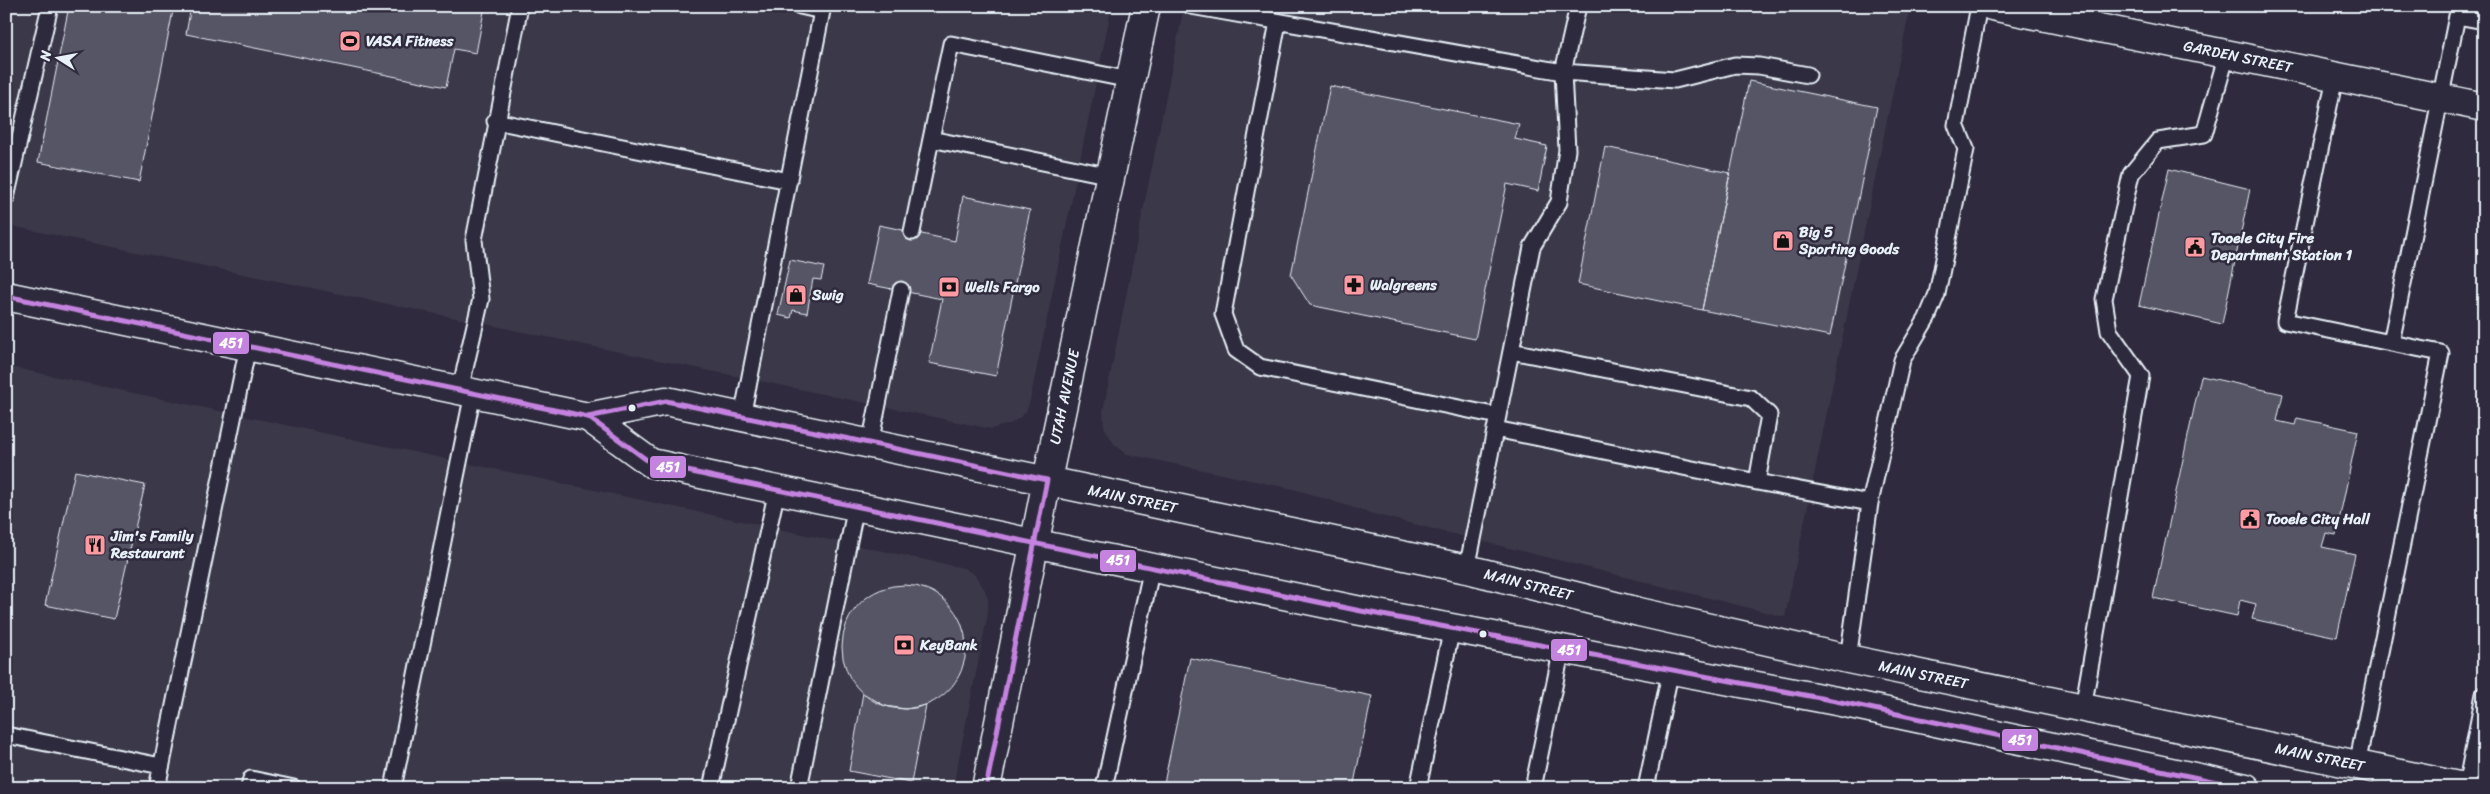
<svg xmlns="http://www.w3.org/2000/svg" width="2490" height="794" font-family="Sriracha,sans-serif">
<rect width="100%" height="100%" fill="#2f2a3d"/>
<filter id="ink" filterUnits="userSpaceOnUse"><feTurbulence type="fractalNoise" baseFrequency=".02" numOctaves="2"/><feDisplacementMap in="SourceGraphic" scale="10" xChannelSelector="R" yChannelSelector="G"/><feConvolveMatrix kernelMatrix="1 2 1 2 8 2 1 2 1" color-interpolation-filters="sRGB"/></filter>
<g filter="url(#ink)">
<path fill="#3b3749" d="M6,6H1112L1030,401L1026,412L1018,419L1010,424L991,429L6,225Z
M1184,6H1898L1910,9L1785,617L1373,514L1297,490L1136,456L1127,454L1114,444L1104,427L1103,411Z
M6,366L964,568L975,575L985,590L988,599V613L953,788H6Z"/>
<path fill="#575565" stroke="#e8f1f8" d="M69,6H174L139,182L38,162Z
M191,6H485L476,53L454,49L446,87L186,34Z
M1749,81L1877,107L1830,336L1702,310Z
M1330,86L1519,124L1515,139L1547,146L1538,191L1507,184L1475,339L1310,305L1291,275Z
M1605,147L1730,173L1702,310L1578,284Z
M2169,169L2250,189L2222,324L2139,305Z
M963,196L1030,210L996,376L929,363L942,299L867,284L879,225L955,241Z
M790,260L824,267L821,280L813,279L807,313L793,310L791,318L778,315Z
M2201,376L2283,394L2277,421L2295,425L2297,418L2358,431L2336,535L2326,533L2322,547L2355,554L2337,637L2252,619L2256,604L2240,600L2237,616L2153,598Z
M75,471L145,485L114,619L45,605Z
M842 647a62 62 0 1 1 124 0a62 62 0 1 1-124 0Z
M1190,658L1372,696L1353,788H1163Z
M863,693L885,706L906,709L926,705L911,783L849,771Z"/>
<g fill="none" stroke-linecap="round" stroke-linejoin="round">
<g stroke="#e8f1f8" stroke-width="19">
<path id="service" d="M1191,6L1563,72L1675,80L1735,65L1759,66L1808,75
M1278,22L1223,314L1236,350L1260,367L1498,416
M2335,77L2285,321L2391,343
M495,121L789,181
M1111,176L931,139L951,44L1130,80
M6,198L50,6
M912,232L931,139
M460,390L481,299L474,240L520,6
M742,417L822,11L800,6
M1495,429L1757,482L1769,415L1751,398L1511,351
M870,444L901,290
M1757,482L1870,503
M1467,569L1532,247L1559,202L1567,150L1563,72L1578,6
M1848,659L1870,503L1902,360L1927,318L1937,294L1966,149L1956,125L1979,6
M2083,708L2141,376L2109,331L2104,299L2131,174L2158,141L2204,134L2227,54
M6,735L161,766
M2357,765L2441,353L2391,343L2457,16L2484,21
M2466,787L2484,694
M157,788L248,346
M249,788L251,779L294,788
M393,788L473,393
M711,788L777,490
M799,788L856,506
M1104,788L1152,567
M1418,788L1452,628
M1533,788L1562,648
M1646,788L1671,669"/>
</g>
<g stroke="#e8f1f8" stroke-width="31">
<g id="minor">
<path id="s1" d="M1992,6L2484,107"/>
<path id="s2" d="M1047,480L1146,6"/>
</g>
</g>
<g stroke="#e8f1f8" stroke-width="31">
<path id="primary" d="M986,788L1047,480"/>
</g>
<g stroke="#e8f1f8" stroke-width="31">
<g id="trunk">
<path id="s3" d="M6,296L588,417L666,401L1467,569L1639,612L1848,659L2468,788"/>
<path d="M588,417L651,463L710,476L1356,610L1836,701L2246,788"/>
</g>
</g>
<use href="#service" stroke="#2f2a3d" stroke-width="15"/>
<use href="#minor" stroke="#2f2a3d" stroke-width="28"/>
<use href="#primary" stroke="#2f2a3d" stroke-width="28"/>
<use href="#trunk" stroke="#2f2a3d" stroke-width="28"/>
<g stroke="#2f2a3d" stroke-width="9">
<path id="bus-1" d="M6,296L588,417L651,463L710,476L1356,610L1836,701L2245,788
M561,411L588,417L666,401L1047,480L986,788"/>
</g>
<use href="#bus-1" stroke="#c483df" stroke-width="5"/>
</g>
</g>
<defs>
<g id="stadium-square" transform="scale(1.125)"><rect x="-9" y="-9" width="18" height="18" rx="4" fill="#ff9aa2" stroke="#2f2a3d"/><path d="M0-5a6.5 5 0 1 0 0 10a6.5 5 0 1 0 0-10ZM-3.5-1.8h7v3.6h-7Z" fill="#111"/></g>
<g id="shop-square" transform="scale(1.125)"><rect x="-9" y="-9" width="18" height="18" rx="4" fill="#ff9aa2" stroke="#2f2a3d"/><path d="M-5-2.5h2.3a2.7 3.5 0 0 1 5.4 0H5L5.5 6h-11ZM-1.5-2.5h3a1.5 2.3 0 0 0-3 0Z" fill="#111"/></g>
<g id="civic-square" transform="scale(1.125)"><rect x="-9" y="-9" width="18" height="18" rx="4" fill="#ff9aa2" stroke="#2f2a3d"/><path d="M-.6-6.5H3V-4.5H.6V-3L4-1V1h2V6H-6V1h2V-1L-.6-3ZM-1.2 2.5V6h2.4V2.5Z" fill="#111"/></g>
<g id="pharmacy-square" transform="scale(1.125)"><rect x="-9" y="-9" width="18" height="18" rx="4" fill="#ff9aa2" stroke="#2f2a3d"/><path d="M-2-6h4v4h4v4h-4v4h-4v-4h-4v-4h4Z" fill="#111"/></g>
<g id="bank-square" transform="scale(1.125)"><rect x="-9" y="-9" width="18" height="18" rx="4" fill="#ff9aa2" stroke="#2f2a3d"/><path d="M-6-4H6V4H-6ZM0-2.3a2.3 2.3 0 1 0 0 4.6a2.3 2.3 0 1 0 0-4.6Z" fill="#111"/></g>
<g id="restaurant-square" transform="scale(1.125)"><rect x="-9" y="-9" width="18" height="18" rx="4" fill="#ff9aa2" stroke="#2f2a3d"/><path d="M-5-6h1v4h1v-4h1v4h1v-4h1v5L-1.5 .5V6h-2V.5L-5-1ZM5-6V6H3V1.5H1.5Q1.5-4 5-6Z" fill="#111"/></g>
</defs>
<g fill-rule="evenodd">
<use href="#stadium-square" x="350" y="41"/>
<use href="#shop-square" x="1783" y="241"/>
<use href="#civic-square" x="2195" y="247"/>
<use href="#pharmacy-square" x="1354" y="285"/>
<use href="#bank-square" x="949" y="287"/>
<use href="#shop-square" x="796" y="295"/>
<use href="#civic-square" x="2250" y="519"/>
<use href="#restaurant-square" x="95" y="545"/>
<use href="#bank-square" x="904" y="645"/>
</g>
<g fill="#e8f1f8" stroke="#2f2a3d" stroke-width="2">
<circle cx="632" cy="408" r="4.5"/>
<circle cx="1483" cy="634" r="4.5"/>
</g>
<g text-anchor="middle" stroke-width="5" stroke-linejoin="round" paint-order="stroke">
<g font-size="15" font-weight="bold" fill="#e8f1f8" stroke="#2f2a3d" text-anchor="start">
<text x="366" y="46">VASA Fitness</text>
<text x="1799" y="237">Big 5<tspan x="1799" dy="17">Sporting Goods</tspan></text>
<text x="2211" y="243">Tooele City Fire<tspan x="2211" dy="17">Department Station 1</tspan></text>
<text x="1370" y="290">Walgreens</text>
<text x="965" y="292">Wells Fargo</text>
<text x="812" y="300">Swig</text>
<text x="2266" y="524">Tooele City Hall</text>
<text x="111" y="541">Jim's Family<tspan x="111" dy="17">Restaurant</tspan></text>
<text x="920" y="650">KeyBank</text>
</g>
<g font-size="15" fill="#e8f1f8" stroke="#2f2a3d">
<text dy="5" stroke="none"><textPath href="#s1" startOffset="251">GARDEN STREET</textPath></text>
<text dy="5" stroke="none"><textPath href="#s2" startOffset="85">UTAH AVENUE</textPath></text>
<text dy="5" stroke="none"><textPath href="#s3" startOffset="1151">MAIN STREET</textPath></text>
<text dy="5" stroke="none"><textPath href="#s3" startOffset="1556">MAIN STREET</textPath></text>
<text dy="5" stroke="none"><textPath href="#s3" startOffset="1961">MAIN STREET</textPath></text>
<text dy="5" stroke="none"><textPath href="#s3" startOffset="2366">MAIN STREET</textPath></text>
</g>
</g>
<g stroke="#2f2a3d" stroke-width="2">
<rect x="212" y="331" width="38" height="24" rx="5" fill="#c483df"/>
<rect x="649" y="455" width="38" height="24" rx="5" fill="#c483df"/>
<rect x="1099" y="549" width="38" height="24" rx="5" fill="#c483df"/>
<rect x="1550" y="638" width="38" height="24" rx="5" fill="#c483df"/>
<rect x="2001" y="728" width="38" height="24" rx="5" fill="#c483df"/>
</g>
<g font-size="14" text-anchor="middle" font-weight="bold" fill="#fff">
<text x="231" y="348">451</text>
<text x="668" y="472">451</text>
<text x="1118" y="565">451</text>
<text x="1569" y="655">451</text>
<text x="2020" y="745">451</text>
</g>
<rect width="2490" height="794" fill="none" stroke="#2f2a3d" stroke-width="25"/>
<rect x="12" y="12" width="2465" height="769" fill="none" stroke="#e8f1f8" stroke-width="2" filter="url(#ink)"/>
<g transform="translate(58 58) rotate(281)" stroke="#2f2a3d" stroke-width="4" paint-order="stroke">
<path d="M0-4L9 19L0 12L-9 19Z" fill="#e8f1f8"/>
<text y="-8" font-size="14" font-weight="bold" text-anchor="middle" fill="#e8f1f8">N</text>
</g>
</svg>
